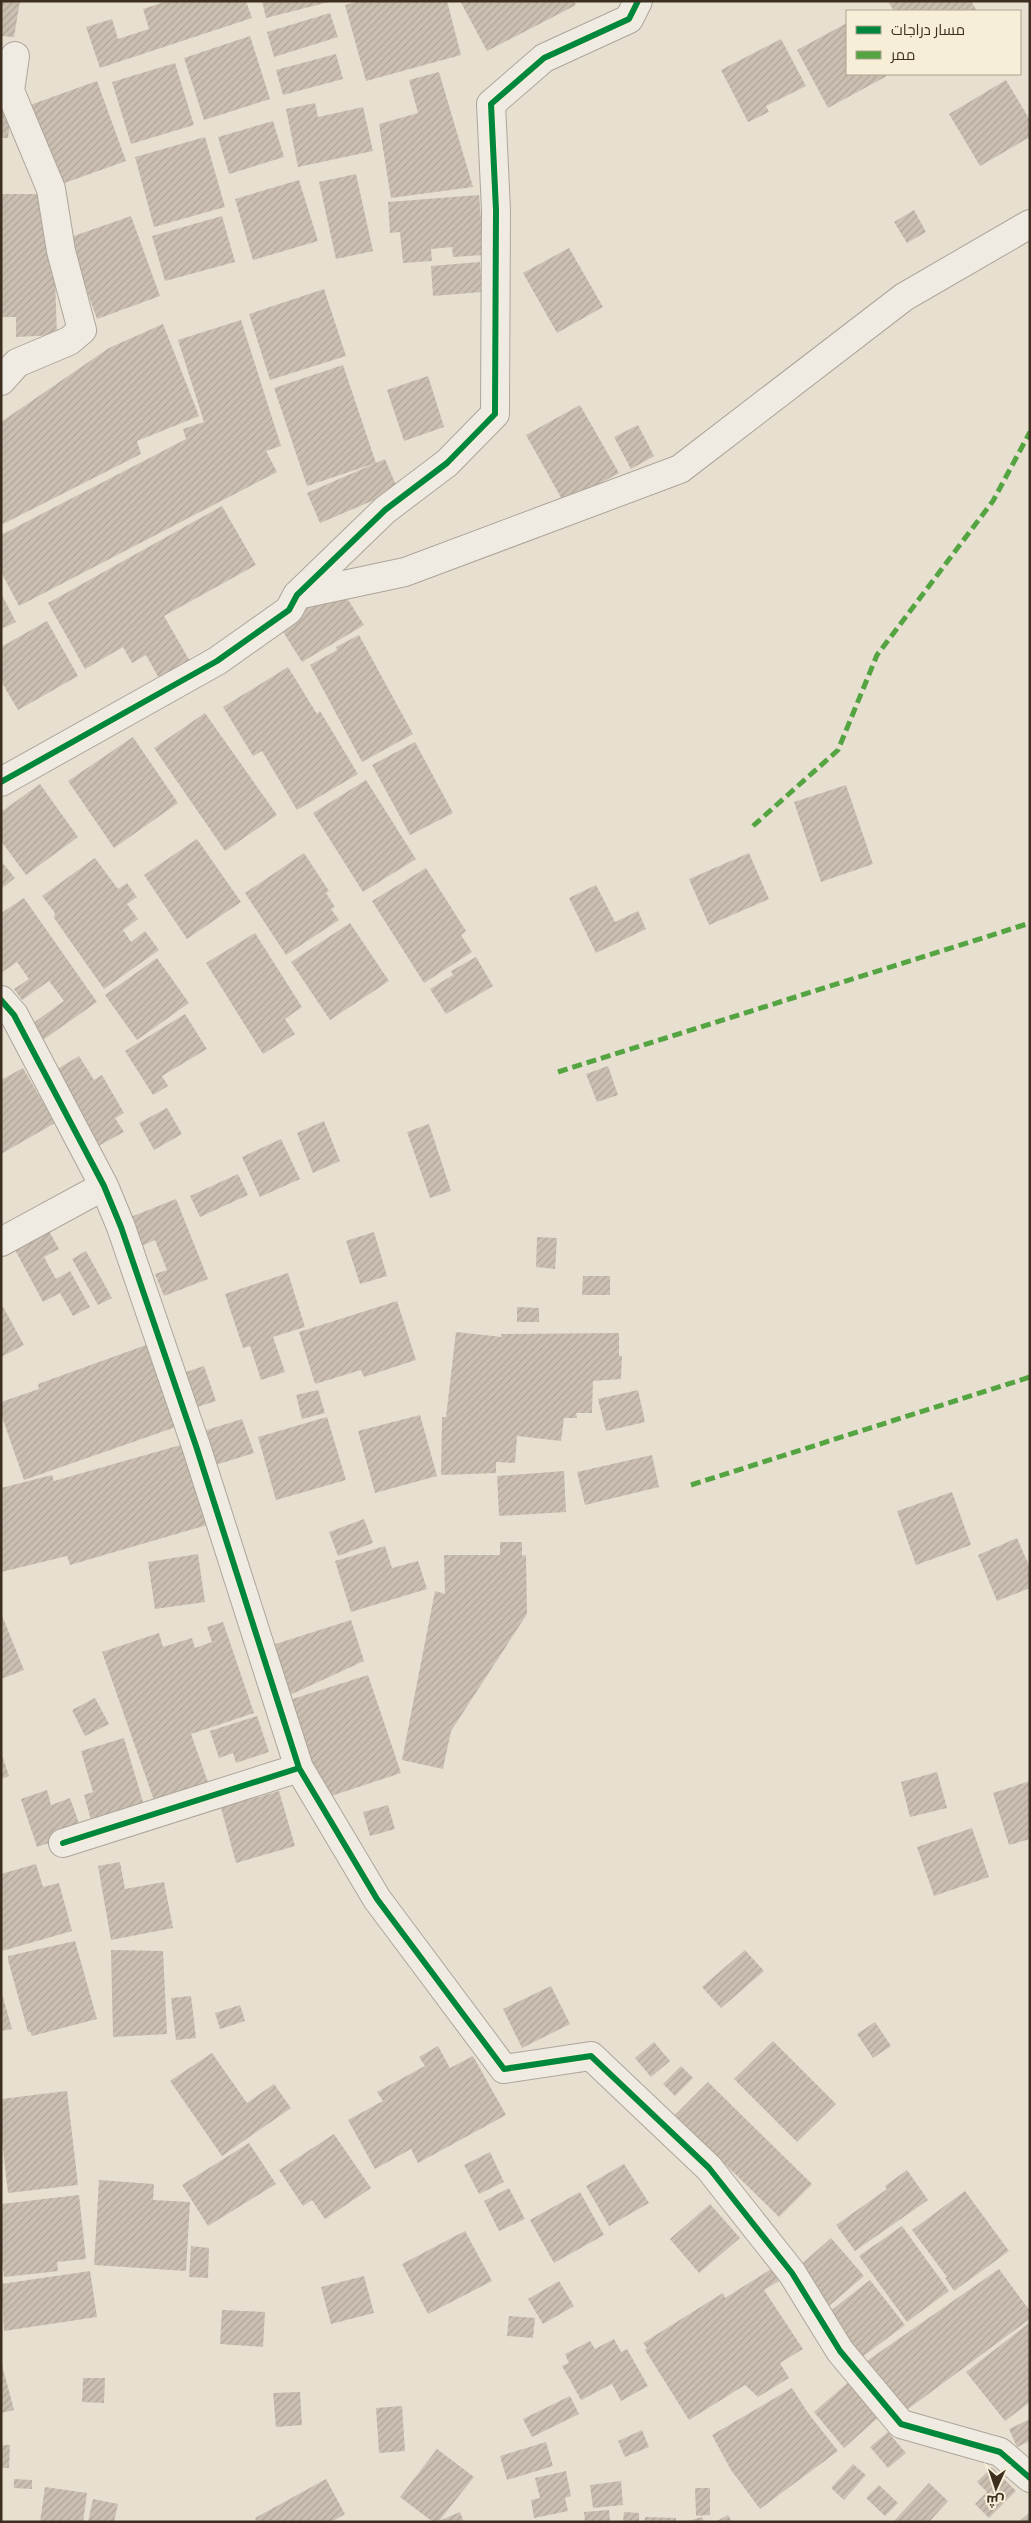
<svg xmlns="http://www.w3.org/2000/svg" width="1031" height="2523" font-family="'Zilla Slab',Cairo,serif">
<defs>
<pattern id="building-hatch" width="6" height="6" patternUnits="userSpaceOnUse" patternTransform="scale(1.25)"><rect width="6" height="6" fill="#cbbfb2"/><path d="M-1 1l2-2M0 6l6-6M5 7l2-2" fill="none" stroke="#afa499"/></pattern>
</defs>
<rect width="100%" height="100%" fill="#e7e0d1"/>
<path fill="url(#building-hatch)" d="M1,1H20L14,37L1,36Z
M167,1H246L252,18L100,68L86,27L112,19L118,39L149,29L143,9Z
M262,1H329V2L266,18Z
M360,1H447L461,55L366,81L345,5Z
M460,1H574L576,5L487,51Z
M893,1H971L977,11H894L889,3Z
M330,13L338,37L274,57L267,32Z
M847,23V74H885L887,76L828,108L797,50Z
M250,36L270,99L204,120L184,58Z
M781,39L806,86L766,106L769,112L748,122L721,70Z
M336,54L343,79L283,95L276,70Z
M175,63L194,125L131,144L112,82Z
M439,72L473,187L391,198L379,124L418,113L409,80Z
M1006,80L1030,120V137L980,166L949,114Z
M97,81L126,161L59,185L30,105Z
M1,96L13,99L8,138H1Z
M315,103L318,117L363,107L373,151L298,167L286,109Z
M273,121L284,157L229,174L218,137Z
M205,137L225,207L154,227L135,157Z
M356,174L373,251L336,259L319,182Z
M299,180L318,241L253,260L235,199Z
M1,194H48L54,249L57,335L16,337V317H1Z
M479,195L484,255L453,257L452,247L431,249L432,261L403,263L400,232L390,233L388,202Z
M914,210L926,232L907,243L894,222Z
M131,216L160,296L97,319L68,238Z
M222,216L235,262L165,281L152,236Z
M569,248L603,307L557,333L523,273Z
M480,262L482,292L433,296L431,266Z
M324,289L346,356L270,380L249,314Z
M241,320L281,446L266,451L277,472L19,606L1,572V535L186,439L183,429L204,422L178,340Z
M163,324L199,416L137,441L141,454L1,525V422L109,348Z
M343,365L376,463L307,486L274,388Z
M428,376L444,427L404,441L387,390Z
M580,405L619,473L564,503L526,435Z
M638,425L654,456L631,469L614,437Z
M385,459L398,490L320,523L307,493Z
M222,506L256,565L164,616L191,663L160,680L146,655L132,663L123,647L85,669L48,603Z
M340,587L364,625L302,662L278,624Z
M1,593L16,622L1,629Z
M47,621L78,676L18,710L1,681V647Z
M359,635L413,734L362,762L310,665L337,650L336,647Z
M288,667L317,714L320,711L358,774L297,810L262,751L253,756L223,707Z
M205,713L277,815L225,851L154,748Z
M133,737L178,803L114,848L68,781Z
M415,742L453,813L410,835L372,765Z
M366,780L416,859L363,892L313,813Z
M40,784L78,837L26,875L1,841V812Z
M846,785L873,864L821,882L794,802Z
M197,839L241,902L187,939L144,875Z
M304,853L329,891L326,893L335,907L331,909L339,920L286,955L245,893Z
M749,853L769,899L709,925L689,879Z
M95,858L118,889L127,883L137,897L127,904L138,919L123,930L131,942L145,931L159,950L104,989L54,918L55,913L42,896Z
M1,861L15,878L1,889Z
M426,868L466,931L461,935L472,952L424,983L372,901Z
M596,885L615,922L638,911L646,929L596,953L569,898Z
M24,898L97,1002L40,1042L29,1026L64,1001L49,981L22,1000L14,989L29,979L17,962L1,973V913Z
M350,923L389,981L330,1020L291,962Z
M255,933L302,1007L285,1019L295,1034L263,1054L206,963Z
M476,957L493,986L446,1014L430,989L453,975L451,971Z
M157,958L189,1003L137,1040L105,995Z
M185,1014L207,1049L162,1076L168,1086L153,1095L125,1051Z
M79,1056L94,1080L102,1075L124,1113L115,1118L124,1132L93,1149L49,1074Z
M608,1066L618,1095L597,1102L586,1074Z
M23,1068L55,1123L1,1154V1080Z
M167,1108L182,1134L154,1150L139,1123Z
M324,1121L340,1161L313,1173L297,1133Z
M429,1124L451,1191L430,1198L407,1132Z
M281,1139L300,1179L260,1197L242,1157Z
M238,1174L248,1195L200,1217L190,1196Z
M176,1199L208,1279L164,1296L155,1274L167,1270L155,1240L139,1247L128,1218Z
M49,1231L59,1249L44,1257L56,1279L70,1271L90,1307L73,1316L60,1293L43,1302L15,1250Z
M374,1232L387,1276L360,1284L346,1241Z
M537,1237L557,1238L555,1269L536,1267Z
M86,1251L112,1298L98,1305L72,1259Z
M288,1273L305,1327L273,1337L285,1372L261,1380L250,1346L243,1348L225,1294Z
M583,1276H610V1295H582Z
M397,1301L416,1360L364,1377L361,1370L315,1384L299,1332Z
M1,1303L24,1345L1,1357Z
M517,1307L539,1308V1322H517Z
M456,1332L502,1337L501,1334L619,1333V1356H622L621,1379L593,1381L592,1413H576L577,1418H564L561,1441L517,1436L515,1463L496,1462V1473L441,1475L442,1417H446Z
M146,1345L176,1427L24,1480L1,1414V1402L39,1389L38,1384Z
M204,1366L216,1401L191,1409L180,1374Z
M318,1390L325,1413L302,1419L296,1395Z
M638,1390L645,1422L606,1431L598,1399Z
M420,1415L437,1476L375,1493L358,1431Z
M327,1417L346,1480L276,1500L258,1437Z
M242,1419L254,1453L209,1467L197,1433Z
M184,1444L207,1525L70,1565L67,1556L1,1572V1488L52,1475L54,1481Z
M652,1455L659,1487L585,1505L577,1472Z
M564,1471L566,1512L499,1516L497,1476Z
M952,1492L971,1545L916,1565L897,1511Z
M364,1519L373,1543L338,1556L329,1532Z
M1017,1538L1030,1568V1588L997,1601L978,1555Z
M500,1542H522V1556L526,1555L527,1614L451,1731L443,1769L402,1760L435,1591L445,1594L444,1555H500Z
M385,1546L392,1568L418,1561L427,1589L351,1612L335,1561Z
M198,1554L205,1602L155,1609L148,1562Z
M1,1613L24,1670L1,1679Z
M351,1620L364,1661L281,1699L266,1647Z
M223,1622L254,1713L191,1734L210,1788L156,1806L102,1652L159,1633L163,1647L192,1638L195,1648L212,1642L207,1627Z
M368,1675L401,1773L322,1799L289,1700Z
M95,1698L109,1724L85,1736L72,1710Z
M257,1716L269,1752L236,1763L233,1753L219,1758L210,1731Z
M124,1738L146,1812L93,1827L84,1795L93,1792L81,1751Z
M2,1755L9,1776L1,1779V1756Z
M937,1772L947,1808L910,1817L901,1782Z
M1030,1781V1839L1009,1845L993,1793Z
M47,1790L51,1805L70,1798L82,1832L37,1847L21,1799Z
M279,1791L295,1846L236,1863L221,1808Z
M388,1805L395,1829L370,1836L363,1812Z
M972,1828L989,1877L934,1896L917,1847Z
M120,1862L125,1889L164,1882L173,1928L111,1940L98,1866Z
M36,1864L43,1887L59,1883L72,1931L2,1951L1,1874Z
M75,1941L97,2019L32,2036L30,2031L28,2032L8,1960V1956Z
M111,1950L163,1951L167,2034L113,2037Z
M745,1950L764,1971L721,2008L702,1987Z
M551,1986L570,2024L522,2048L503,2009Z
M1,1990L12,2029L1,2031Z
M191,1996L196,2038L176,2040L171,1998Z
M240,2005L245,2021L220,2029L215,2013Z
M875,2022L891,2046L873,2058L857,2034Z
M773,2041L836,2104L797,2142L734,2079Z
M654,2042L670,2061L651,2077L635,2058Z
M438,2046L450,2068L473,2056L506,2115L418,2163L411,2149L375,2169L348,2120L383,2101L377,2092L425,2066L419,2057Z
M212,2053L247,2103L274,2084L291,2108L222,2156L170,2081Z
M681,2066L693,2078L675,2096L663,2084Z
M708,2082L812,2184L779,2217L675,2115Z
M67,2091L78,2185L8,2193L1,2133V2099Z
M334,2134L371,2188L325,2219L312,2200L303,2206L279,2170Z
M249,2143L276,2184L208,2226L182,2185Z
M490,2152L504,2182L479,2194L464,2165Z
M624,2164L649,2203L609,2226L586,2186Z
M907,2170L928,2200L855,2251L836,2225L887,2189L885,2186Z
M99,2180L154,2184L153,2200L190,2202L186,2271L94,2265Z
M509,2188L525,2219L499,2231L484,2201Z
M965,2191L1009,2251L954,2291L945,2278L947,2277L912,2230Z
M580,2192L604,2235L554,2263L530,2220Z
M79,2195L86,2259L57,2262L58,2271L4,2277L1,2254V2204Z
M710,2204L740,2238L699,2273L670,2239Z
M902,2226L949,2291L907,2322L859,2256Z
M465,2231L492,2281L428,2314L402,2264Z
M831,2238L864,2276L829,2306L796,2269Z
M191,2246L209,2248L208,2278L189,2277Z
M771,2269L779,2281L764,2290L803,2349L780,2363L789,2378L758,2397L745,2385L689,2420L645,2350L647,2348L643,2343L723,2293L725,2298Z
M999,2269L1030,2311V2319L904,2412L864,2363Z
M90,2271L97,2317L4,2331L1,2284Z
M364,2276L374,2313L331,2324L321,2287Z
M870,2280L905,2325L862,2357L828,2313Z
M559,2281L574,2306L543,2324L528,2299Z
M222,2310L265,2312L263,2347L220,2344Z
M509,2316L535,2318L533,2338L507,2336Z
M1030,2322V2402L1005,2421L966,2372Z
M614,2339L621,2352L627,2349L648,2386L621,2401L612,2384L581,2400L562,2366L569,2363L565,2354L590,2341L595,2349Z
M1,2361L14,2410L1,2413Z
M83,2378H105L104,2403L82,2402Z
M851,2380L881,2415L844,2448L814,2412Z
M792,2388L808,2413L838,2451L760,2509L731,2470L712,2435Z
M300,2392L302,2425L276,2427L273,2393Z
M570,2396L579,2414L532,2437L523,2419Z
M402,2406L405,2451L379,2453L376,2408Z
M1030,2419V2441L1017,2447L1009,2429Z
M642,2430L649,2447L625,2457L618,2441Z
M888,2432L906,2453L888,2468L870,2447Z
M546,2442L553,2466L507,2480L500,2456Z
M1,2445H10L9,2468H1Z
M437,2449L474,2477L439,2521L460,2512L464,2522H433L400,2497Z
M853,2464L866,2475L844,2500L831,2488Z
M992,2467L1016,2491L989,2518L975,2504L987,2492L977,2482Z
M566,2471L571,2496L565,2498L568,2511L534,2518L531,2500L540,2498L535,2478Z
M14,2479L32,2480V2489L14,2488Z
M326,2479L345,2514L331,2522H257L255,2518Z
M621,2481L623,2505L593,2508L590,2485Z
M929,2483L948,2501L929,2522H893Z
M879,2485L898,2503L885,2516L866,2498Z
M45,2487L87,2493L83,2522H40Z
M695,2488H710V2515L696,2516Z
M93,2499L118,2504L114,2522H88Z
M609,2510L610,2522H585L584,2512Z
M624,2512L639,2513V2522H623Z
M1030,2512V2522H1018Z
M728,2515L732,2522H715Z
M645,2517L676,2518V2522H645Z
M702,2517L704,2522H688V2521Z"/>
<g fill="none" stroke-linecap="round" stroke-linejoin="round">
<g stroke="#ada599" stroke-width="30">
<path id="minor" d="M1,381L17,363L69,341L82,330L61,251L51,189L10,91L15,56
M297,595L405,572L680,469L904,297L1030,224
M1,782L217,661L289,610L297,595L385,510L447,463L495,414L496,210L491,104L544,58L629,19L638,1
M1,1000L14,1015L104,1186L121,1227L196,1446L299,1768L63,1843
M1,1242L104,1186
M299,1768L377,1899L504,2069L591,2056L709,2168L792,2273L840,2351L901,2424L1000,2452L1030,2478"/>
</g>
<use href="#minor" stroke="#efebe3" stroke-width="28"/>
<path stroke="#54a441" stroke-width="5" stroke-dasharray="10 5" stroke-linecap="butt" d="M753,826L838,750L877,655L993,501L1030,432
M558,1072L1030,923
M691,1485L1030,1377"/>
<g stroke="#f7eed8" stroke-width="9">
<path id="cycleway" d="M1,782L217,661L289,610L297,595L385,510L447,463L495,414L496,210L491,104L544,58L629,19L638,1
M1,1000L14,1015L104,1186L121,1227L196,1446L299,1768L63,1843
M299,1768L377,1899L504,2069L591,2056L709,2168L792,2273L840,2351L901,2424L1000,2452L1030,2478"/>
</g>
<use href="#cycleway" stroke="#00873e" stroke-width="6"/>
</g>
<rect width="1031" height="2523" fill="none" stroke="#3d2e20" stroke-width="5"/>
<rect x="846" y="10" width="175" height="65" fill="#f7eed8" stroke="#ada18e"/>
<rect x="856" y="26" width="25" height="8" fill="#00873e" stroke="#ada18e"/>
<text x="891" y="35" font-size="15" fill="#3d2e20">مسار دراجات</text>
<rect x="856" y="51" width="25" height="8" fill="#54a441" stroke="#ada18e"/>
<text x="891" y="60" font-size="15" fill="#3d2e20">ممر</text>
<g transform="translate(996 2488) rotate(183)" stroke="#f7eed8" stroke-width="4" paint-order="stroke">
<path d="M0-4L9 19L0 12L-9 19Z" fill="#3d2e20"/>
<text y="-8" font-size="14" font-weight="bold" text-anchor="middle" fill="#3d2e20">ش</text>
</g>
</svg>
